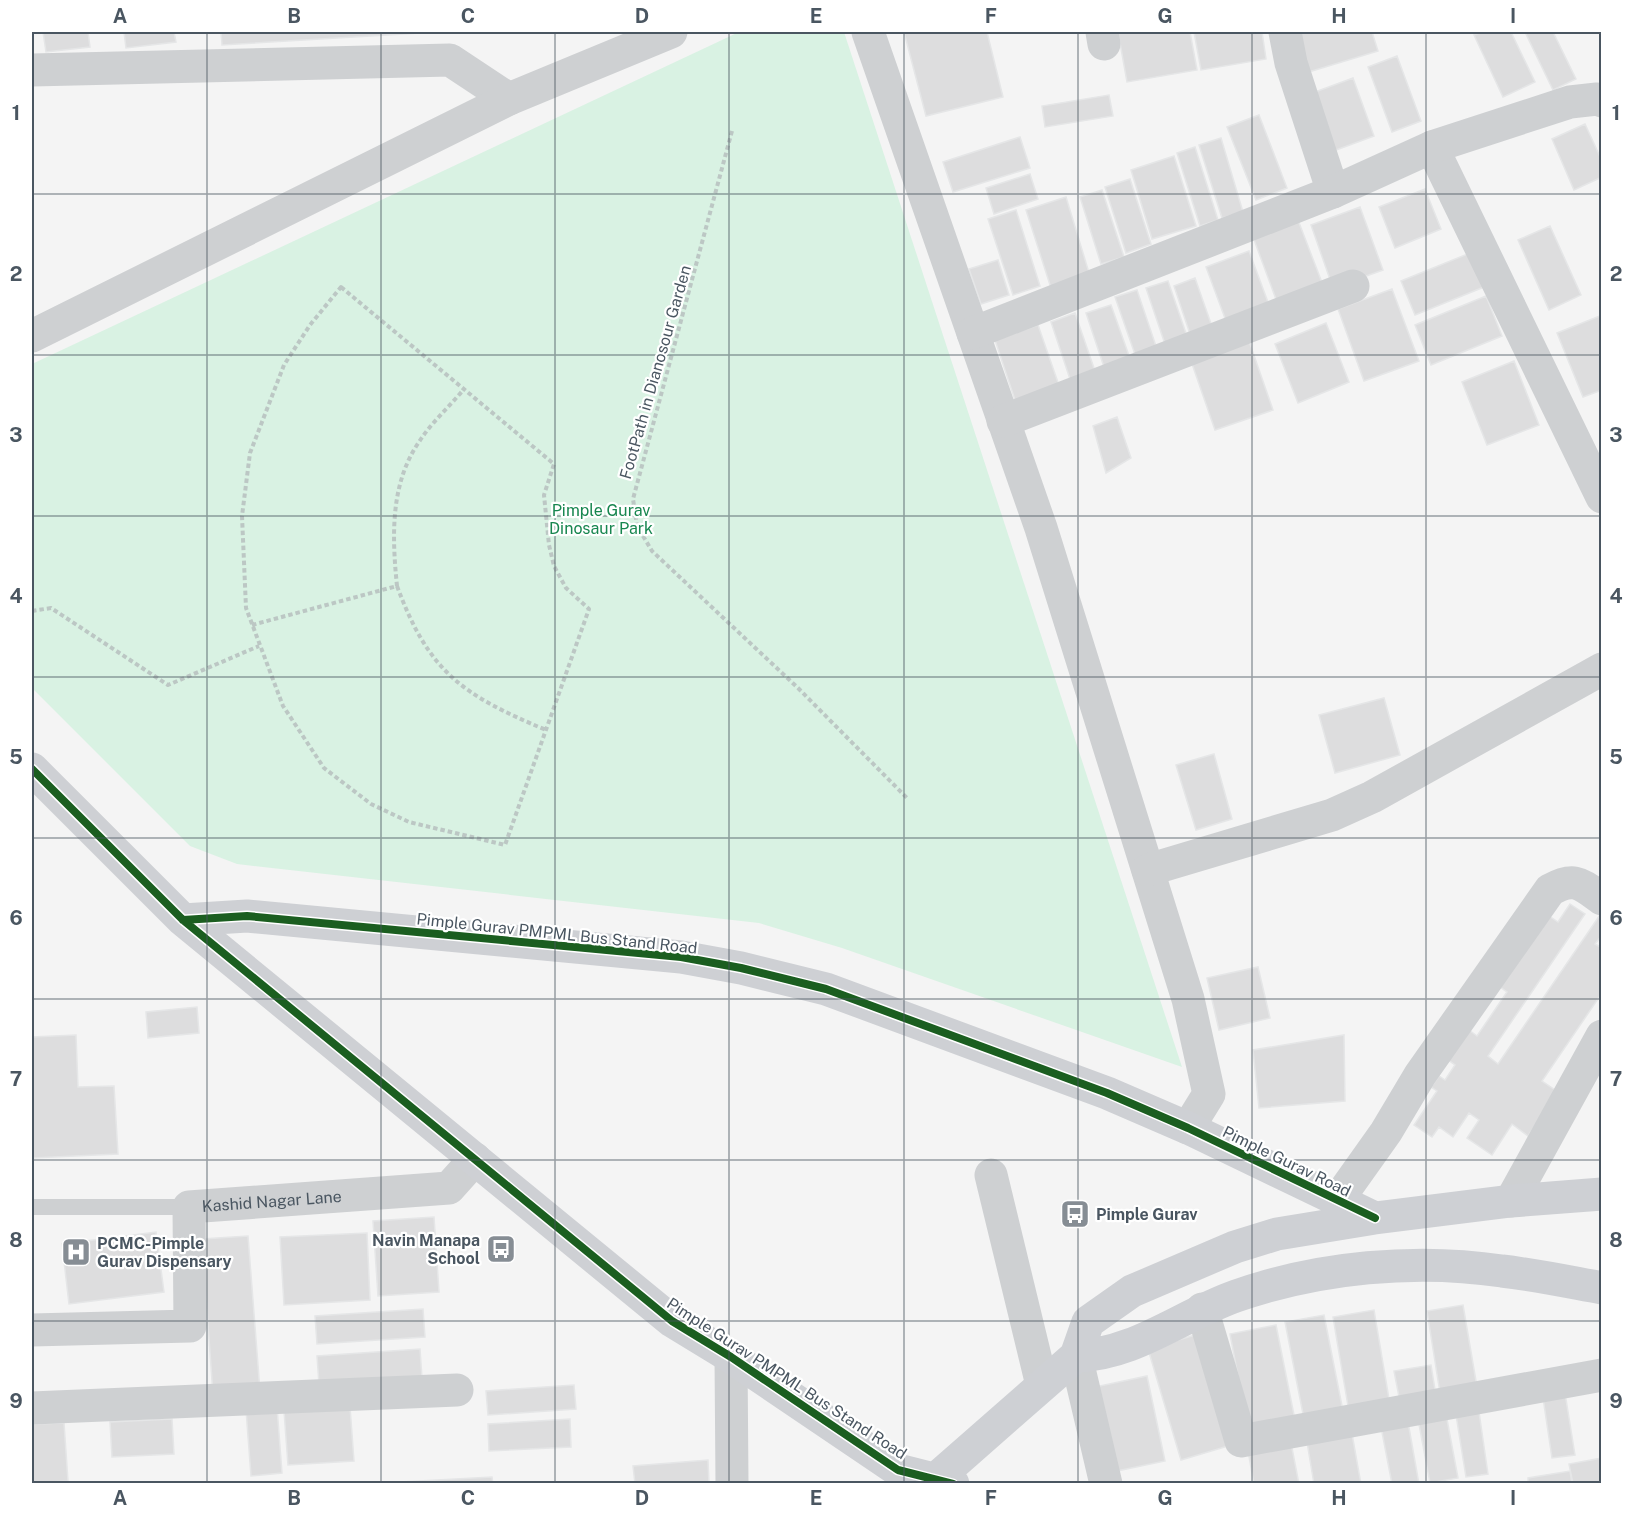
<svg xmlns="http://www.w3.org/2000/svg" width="1633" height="1515" font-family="'Public Sans',sans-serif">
<rect width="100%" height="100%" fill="#f4f4f4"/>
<path fill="#d9f2e3" d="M739,32H844L1182,1067L842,948L759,923L237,864L190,846L32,688V364Z"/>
<path fill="#ddddde" stroke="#e5e6e7" stroke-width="1.5" d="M43,32H88L90,47L46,52Z
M124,32H174L176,42L126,48Z
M221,32H437L222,45Z
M904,32H987L1003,97L926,116Z
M1118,32H1190L1197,70L1127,82Z
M1194,32H1262L1266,59L1201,70Z
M1290,32H1372L1378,51L1302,74Z
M1483,32H1511L1535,82L1503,97L1474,35Z
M1525,32H1553L1576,79L1553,90Z
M1397,56L1421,121L1392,132L1368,67Z
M1353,78L1374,136L1328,153L1307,95Z
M1109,95L1113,116L1045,127L1042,106Z
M1259,115L1287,188L1256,200L1227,127Z
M1585,124L1602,161V177L1574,190L1552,139Z
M1020,137L1030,168L953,192L943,162Z
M1221,138L1243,212L1222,218L1199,145Z
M1195,147L1218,220L1200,226L1177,153Z
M1174,156L1196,226L1152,239L1131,170Z
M1030,174L1038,199L994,214L986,188Z
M1130,179L1151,244L1126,253L1105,187Z
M1425,189L1441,229L1395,248L1379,207Z
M1102,190L1124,257L1101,264L1080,197Z
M1066,197L1090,276L1051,288L1026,210Z
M1360,207L1383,270L1333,288L1311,225Z
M1016,210L1040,286L1013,295L988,219Z
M1298,220L1326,293L1280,310L1253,237Z
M1550,226L1581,295L1549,310L1518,240Z
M1249,251L1272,313L1229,329L1206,267Z
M1470,253L1484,287L1415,315L1401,281Z
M998,260L1009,295L981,304L969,269Z
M1195,278L1215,335L1193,343L1174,286Z
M1168,281L1190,345L1168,353L1146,288Z
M1392,289L1419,361L1364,381L1338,309Z
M1137,290L1159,355L1138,363L1115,297Z
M1486,296L1502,336L1431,365L1415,325Z
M1111,305L1132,364L1106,373L1086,313Z
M1075,313L1095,371L1070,379L1051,322Z
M1602,315V390L1583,397L1557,333Z
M1326,323L1349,382L1298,403L1275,344Z
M1038,325L1061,391L1017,406L995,340Z
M1249,341L1273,410L1215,430L1191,361Z
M1514,361L1539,425L1487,445L1462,382Z
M1117,417L1131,458L1106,473L1093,426Z
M1384,698L1400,755L1335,773L1319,715Z
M1214,754L1232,819L1196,830L1176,765Z
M1570,904L1585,914L1488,1056L1498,1064L1602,912V935L1595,944L1602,948V993L1542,1081L1558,1092L1528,1136L1512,1124L1492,1155L1467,1138L1479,1120L1469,1113L1453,1137L1439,1127L1432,1137L1414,1125L1437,1091L1431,1087L1439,1076L1445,1080L1455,1065L1444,1057L1465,1027L1477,1036L1507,992L1500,987L1549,916L1558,922Z
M1258,967L1270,1018L1219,1030L1207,978Z
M197,1007L199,1033L148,1038L146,1012Z
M76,1035L78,1087L114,1086L118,1154L32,1158V1037Z
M1344,1035L1345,1101L1259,1108L1253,1050Z
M434,1217L439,1292L378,1296L373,1221Z
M156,1232L164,1292L69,1304L62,1244Z
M367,1233L370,1300L284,1305L280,1237Z
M248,1236L260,1391L213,1395L202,1239Z
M1463,1305L1477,1387L1440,1393L1427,1311Z
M423,1309L425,1337L317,1344L315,1316Z
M1374,1310L1390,1405L1349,1412L1333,1317Z
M1324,1315L1343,1411L1304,1419L1285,1322Z
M1276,1325L1295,1420L1248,1429L1230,1334Z
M1195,1335L1228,1446L1181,1460L1148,1349Z
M420,1349L422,1378L319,1384L317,1356Z
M1431,1365L1436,1396L1400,1402L1394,1371Z
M1147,1376L1165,1461L1112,1472L1095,1387Z
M574,1385L576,1409L488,1415L486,1391Z
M1564,1387L1575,1455L1552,1458L1542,1391Z
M277,1407L282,1473L251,1476L246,1410Z
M350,1407L354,1461L288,1465L284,1411Z
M1479,1412L1488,1474L1466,1477L1456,1415Z
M1446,1414L1458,1478L1430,1483L1418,1419Z
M172,1419L174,1454L112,1457L110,1422Z
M570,1419L571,1447L489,1451L488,1424Z
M1408,1422L1419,1484H1392L1381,1427Z
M64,1423L68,1481L32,1483V1424Z
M1352,1434L1361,1484H1314L1307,1442Z
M1291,1443L1299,1484H1254L1248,1451Z
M1602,1458V1484H1573L1569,1464Z
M708,1460L709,1484H635L633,1466Z
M1570,1471L1572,1484H1528V1478Z
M492,1477L493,1484L400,1482Z"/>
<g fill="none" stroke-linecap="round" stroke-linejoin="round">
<path stroke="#bcc7c4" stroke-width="4" stroke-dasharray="4.5 3" stroke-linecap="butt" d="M732,131L633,499L637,526L652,551L798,688L907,798
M341,287L554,464L544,495L549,545L554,566L566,588L589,609L505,845L409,822L371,804L324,768L283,706L246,608L242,516L250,453L284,365L310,325Z
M397,586C429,673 463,695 546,730
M32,611L51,608L168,685L259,646
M252,625L397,586C392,537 390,484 419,442C431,423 449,407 464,389"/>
<path stroke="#ced0d2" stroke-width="16" d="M32,1207H189"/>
<g stroke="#ced0d2" stroke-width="33">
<path d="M868,32L1041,528L1188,999L1209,1094L1188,1128"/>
<path d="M1102,32L1104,44"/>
<path d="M1285,32L1291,63L1333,192"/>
<path d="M32,70L450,60L509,99"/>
<path d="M1432,147L1602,497"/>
<path d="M973,333L1333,192L1432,147L1570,102L1597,99L1602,101"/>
<path d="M32,336L509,99L671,32"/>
<path d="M1003,421L1353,286"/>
<path d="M1148,870L1332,815L1372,797L1602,669"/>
<path d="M991,1175L1042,1385"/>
<path d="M1337,1201L1386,1132L1420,1075L1550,890C1575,876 1581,884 1602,899"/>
<path d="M1511,1201L1602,1036"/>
<path d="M1202,1309L1241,1441L1602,1375"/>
<path id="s1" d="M32,1330L190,1326L189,1207L449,1188L475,1159"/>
<path d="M1076,1356L1106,1484"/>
<path d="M731,1357L732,1484"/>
<path d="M32,1408L457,1390"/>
</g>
<path stroke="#ced0d4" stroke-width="33" d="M32,769L183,920L672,1321L731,1357L898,1470L953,1484
M183,920L247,916L681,957L741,968L826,989L1107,1093L1188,1128L1375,1218
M1076,1356C1134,1355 1182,1315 1236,1296C1319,1267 1416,1258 1502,1271C1536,1275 1569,1282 1602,1288
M937,1478L1076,1356L1088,1322L1132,1291L1235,1247L1277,1234L1375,1218L1511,1201L1602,1194"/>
<g stroke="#fff" stroke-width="11">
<path id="cycleway" d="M32,769L183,920L672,1321L731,1357L898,1470L953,1484
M183,920L247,916L681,957L741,968L826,989L1107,1093L1188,1128L1375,1218"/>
</g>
<use href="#cycleway" stroke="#1b5e20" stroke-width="8"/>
</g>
<path fill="none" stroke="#4a5661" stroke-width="1.5" stroke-opacity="0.55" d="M207,32V1484M381,32V1484M555,32V1484M729,32V1484M904,32V1484M1078,32V1484M1252,32V1484M1426,32V1484M32,194H1602M32,355H1602M32,516H1602M32,677H1602M32,838H1602M32,999H1602M32,1160H1602M32,1321H1602"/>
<defs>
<g id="bus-square" transform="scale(1.5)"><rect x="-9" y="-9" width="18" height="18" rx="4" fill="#868d94" stroke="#fff"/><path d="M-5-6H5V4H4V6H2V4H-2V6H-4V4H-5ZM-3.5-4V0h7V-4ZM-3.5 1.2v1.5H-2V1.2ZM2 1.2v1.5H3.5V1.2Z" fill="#fff"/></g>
<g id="hospital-square" transform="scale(1.5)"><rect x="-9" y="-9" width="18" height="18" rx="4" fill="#868d94" stroke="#fff"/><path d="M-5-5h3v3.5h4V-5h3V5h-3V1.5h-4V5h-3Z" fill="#fff"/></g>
</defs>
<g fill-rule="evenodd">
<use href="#bus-square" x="1075" y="1214"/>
<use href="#bus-square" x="501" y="1249"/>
<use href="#hospital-square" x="76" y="1252"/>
</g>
<g text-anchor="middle" stroke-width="4.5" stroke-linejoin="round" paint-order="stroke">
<g font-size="16" fill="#4a5661" stroke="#fff">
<text transform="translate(655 372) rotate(-74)" y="6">FootPath in Dianosour Garden</text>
<text transform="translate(557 933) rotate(6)" y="6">Pimple Gurav PMPML Bus Stand Road</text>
<text transform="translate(1287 1161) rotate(26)" y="6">Pimple Gurav Road</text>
<text dy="6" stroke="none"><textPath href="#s1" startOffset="360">Kashid Nagar Lane</textPath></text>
<text transform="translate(787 1378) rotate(33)" y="6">Pimple Gurav PMPML Bus Stand Road</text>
</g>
<g font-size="16" fill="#17864f" stroke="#fff">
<text x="601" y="516">Pimple Gurav<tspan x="601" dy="18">Dinosaur Park</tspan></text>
</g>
<g font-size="16" font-weight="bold" fill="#4a5661" stroke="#fff" text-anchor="start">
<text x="1096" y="1220">Pimple Gurav</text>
<text x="480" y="1246" text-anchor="end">Navin Manapa<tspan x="480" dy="18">School</tspan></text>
<text x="97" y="1249">PCMC-Pimple<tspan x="97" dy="18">Gurav Dispensary</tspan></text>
</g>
</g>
<rect width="1633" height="1515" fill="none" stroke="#ffffff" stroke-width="66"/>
<rect x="33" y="33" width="1567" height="1449" fill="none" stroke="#4a5661" stroke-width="2"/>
<g font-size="20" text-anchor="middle" font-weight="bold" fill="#4a5661">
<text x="120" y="23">A</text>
<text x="294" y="23">B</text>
<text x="468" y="23">C</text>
<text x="642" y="23">D</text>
<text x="816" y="23">E</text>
<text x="991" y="23">F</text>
<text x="1165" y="23">G</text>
<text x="1339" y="23">H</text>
<text x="1513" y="23">I</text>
<text x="16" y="120">1</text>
<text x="1616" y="120">1</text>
<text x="16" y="281">2</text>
<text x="1616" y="281">2</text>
<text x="16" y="442">3</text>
<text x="1616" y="442">3</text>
<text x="16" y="603">4</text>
<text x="1616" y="603">4</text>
<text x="16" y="764">5</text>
<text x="1616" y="764">5</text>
<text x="16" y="925">6</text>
<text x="1616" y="925">6</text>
<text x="16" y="1086">7</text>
<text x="1616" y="1086">7</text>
<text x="16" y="1247">8</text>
<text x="1616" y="1247">8</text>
<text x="16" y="1408">9</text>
<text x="1616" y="1408">9</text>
<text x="120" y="1505">A</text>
<text x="294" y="1505">B</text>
<text x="468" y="1505">C</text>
<text x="642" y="1505">D</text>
<text x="816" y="1505">E</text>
<text x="991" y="1505">F</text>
<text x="1165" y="1505">G</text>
<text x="1339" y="1505">H</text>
<text x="1513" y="1505">I</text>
</g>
</svg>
